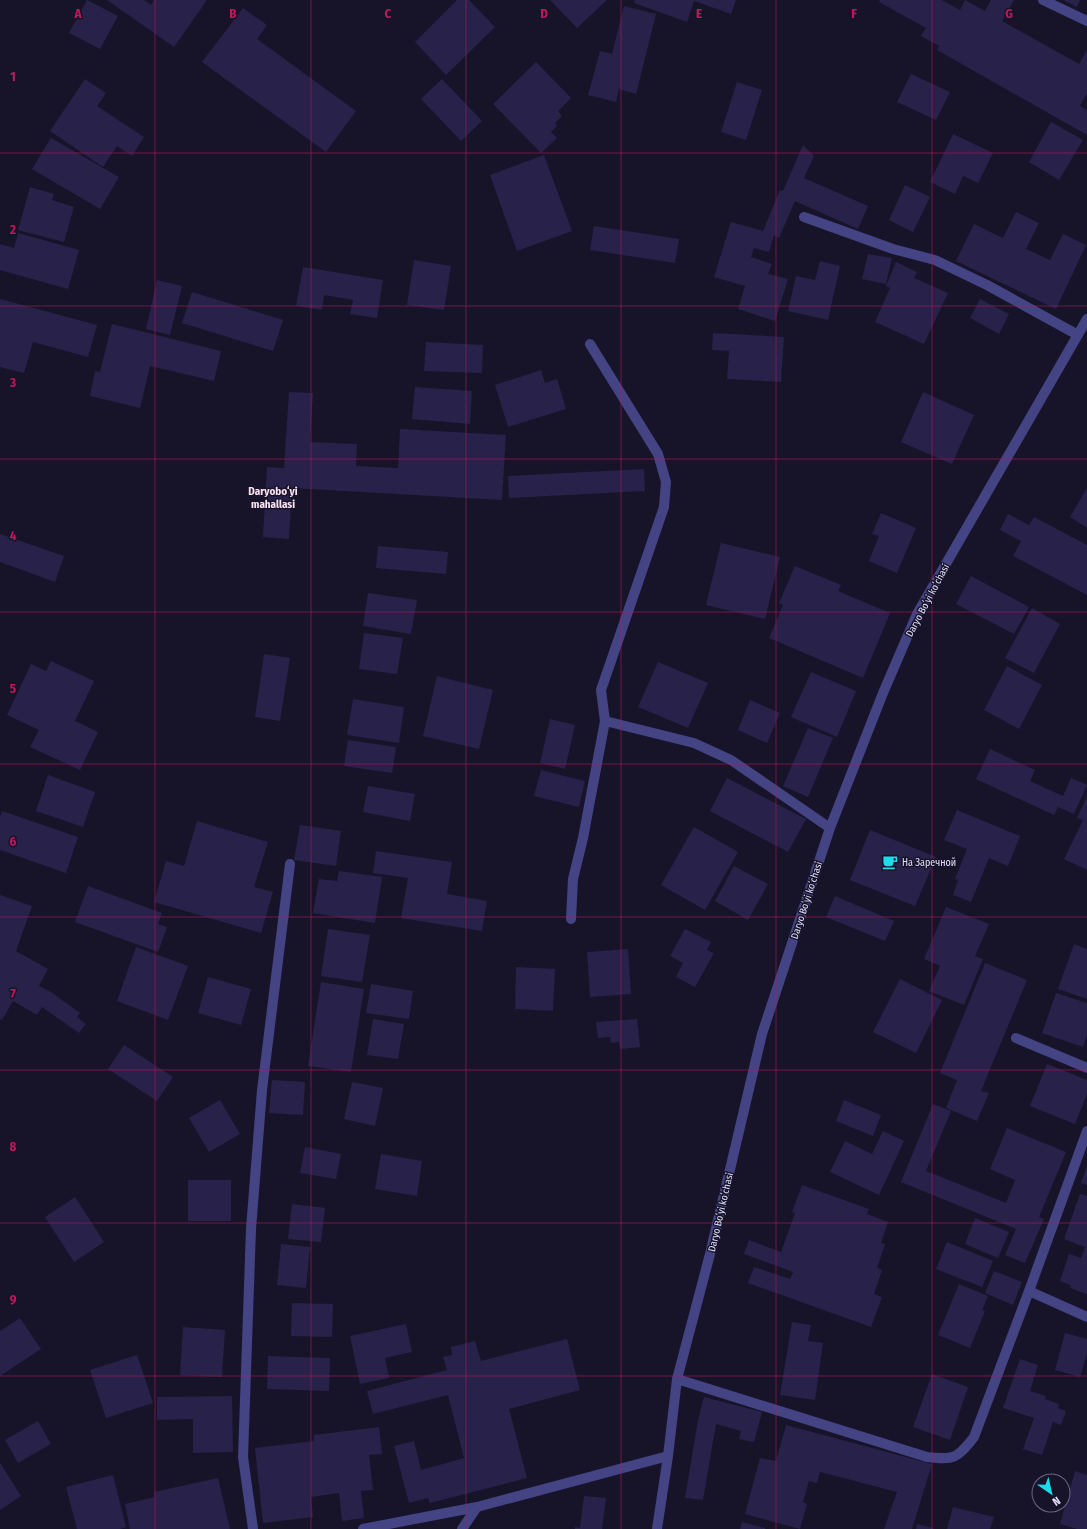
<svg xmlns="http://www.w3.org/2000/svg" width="1087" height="1529" font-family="'Fira Sans Condensed',sans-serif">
<rect width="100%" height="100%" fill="#17142a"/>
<path fill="#282149" d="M87,0L118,16L100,49L69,33Z
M107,0H144L151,5L154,0H207L174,47Z
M457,0H469L495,27L446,75L415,42Z
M550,0H607L577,28Z
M635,0H736L731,14L694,1L687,22L634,3Z
M880,0H942L960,10L965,0L985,11L991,0H1014L1002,21L1079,64L1087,50V94L1080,106L1087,110V135L937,50L939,46L921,36L926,28L879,2Z
M1063,0H1080L1077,7Z
M624,6L656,14L636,94L619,89L616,102L588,95L600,51L612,54Z
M243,8L267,25L257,39L356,111L326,152L202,62Z
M536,62L571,98L558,111L562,116L555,123L557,126L551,132L557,138L541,153L493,104Z
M911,74L950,92L936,120L897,102Z
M85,79L106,93L97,106L144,137L132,156L117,146L103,167L50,131Z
M442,79L482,121L461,141L421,99Z
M737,82L762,90L746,140L721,132Z
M1051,122L1083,140L1059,180L1029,162Z
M953,134L993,153L978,183L963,176L955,194L930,182Z
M51,138L119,177L100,209L32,169Z
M803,145L814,156L804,178L868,206L858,229L795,201L779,238L774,235L769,252L754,248L751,257L772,264L768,274L788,279L775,321L738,309L745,286L714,277L731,222L763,231L780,190L783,191Z
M544,155L572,231L517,251L490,175Z
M905,185L930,197L913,232L889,220Z
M30,187L54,194L52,200L74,207L64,242L18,230Z
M1016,212L1039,223L1026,249L1050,260L1063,234L1086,245L1056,309L956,261L974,224L1003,238Z
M594,226L679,239L675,263L590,250Z
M18,233L79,250L68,289L0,270V244L14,248Z
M868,254L892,258L886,284L862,279Z
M414,260L451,266L444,310L407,305Z
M820,261L840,266L828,320L788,311L796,276L815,280Z
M896,262L917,272L914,278L948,293L924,344L875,322L890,288L886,286Z
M303,267L383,280L377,318L350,314L353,300L324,295L322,310L296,306Z
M157,280L182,286L170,335L146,329Z
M192,292L283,320L273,351L182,323Z
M0,299L97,325L88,357L33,342L24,373L0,367Z
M980,299L1009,314L999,334L970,318Z
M112,324L221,351L214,381L150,366L140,408L90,396L95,371L100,372Z
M713,333L784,337L781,382L727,379L729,351L712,350Z
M426,342L483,345L482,373L424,371Z
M541,370L545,383L557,379L566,409L508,427L495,385Z
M415,387L472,391L470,424L412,419Z
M289,392L313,393L310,442L357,444L356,466L398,468L400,429L506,435L502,500L292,488L289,539L263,537L267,467L284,468Z
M923,392L974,415L952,464L901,442Z
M644,469L645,491L509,498L508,476Z
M1087,488V528L1070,517Z
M881,513L916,528L897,573L869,561L879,536L872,534Z
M1008,514L1029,525L1034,517L1087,545V595L1013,556L1021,541L1000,530Z
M0,534L64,556L55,582L0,562Z
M721,543L780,557L765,619L706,605Z
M378,546L448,552L446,574L376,568Z
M795,566L841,585L838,591L890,613L863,678L769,638L783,605L779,603Z
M971,576L1029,607L1014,634L956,604Z
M368,593L417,600L411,634L363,626Z
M1032,608L1060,624L1034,673L1005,658Z
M364,633L403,638L397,674L359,669Z
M264,654L290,658L280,721L255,717Z
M51,661L94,681L75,721L98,732L80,770L30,747L39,730L7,715L31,664L46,671Z
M658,662L708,683L688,728L638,707Z
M1007,666L1042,685L1019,729L984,710Z
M811,672L856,691L837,737L791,717Z
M437,676L493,690L479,749L423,736Z
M353,699L404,707L399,743L347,735Z
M750,700L780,713L767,743L738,730Z
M550,719L575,725L565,769L540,763Z
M808,728L833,738L808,797L783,786Z
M348,740L396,747L392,773L344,766Z
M990,749L1035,770L1030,781L1063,796L1071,778L1087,785L1074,814L1058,807L1054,815L976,779Z
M541,770L585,781L579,807L534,796Z
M48,775L95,792L83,827L36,811Z
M727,778L806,819L788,852L710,811Z
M368,786L415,794L410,821L363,812Z
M1087,796V870L1064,859L1083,820L1077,818Z
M957,810L1020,836L1008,866L989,858L971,902L953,895L958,880L955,879L967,849L944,840Z
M2,811L78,837L66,873L0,850V817Z
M197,821L268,842L254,887L273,892L261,933L154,902L166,861L184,866Z
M300,825L341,831L336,866L294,860Z
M694,827L738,852L705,910L661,885Z
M870,830L936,857L915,906L850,880Z
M376,851L452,862L447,894L487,901L482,931L401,918L408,878L373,873Z
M734,866L768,884L748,920L715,901Z
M339,871L382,877L375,923L313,913L319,879L337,881Z
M88,886L162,913L158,924L167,927L158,952L75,922Z
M0,895L32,906L16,951L48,969L39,986L51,992L80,1013L77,1017L86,1024L79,1033L42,1007L37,1015L13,1001L2,1020L0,1019Z
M835,896L894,921L885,941L826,917Z
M946,907L989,924L975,956L983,959L964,1005L929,991L940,966L924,959Z
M328,929L370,935L362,982L321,976Z
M685,929L711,942L707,950L714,953L695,987L676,977L683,963L670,956Z
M1074,944L1087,949V999L1058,989Z
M136,947L188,966L168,1020L117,1001Z
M628,949L631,994L590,997L587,952Z
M985,963L1027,980L981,1091L989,1093L977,1121L946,1108L957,1080L940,1073Z
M516,967L555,969L553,1011L515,1009Z
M208,977L251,989L241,1025L198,1013Z
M900,979L942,1000L916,1053L873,1032Z
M321,982L364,989L351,1072L308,1066Z
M371,984L413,991L409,1019L366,1013Z
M1056,993L1087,1003V1035L1083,1047L1042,1033Z
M373,1019L404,1024L398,1059L367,1055Z
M637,1019L640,1047L620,1049L619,1042L611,1043L610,1037L598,1038L596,1022Z
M124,1045L173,1077L157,1101L108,1069Z
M1047,1064L1087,1080V1094L1075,1124L1030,1106Z
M272,1080L305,1082L303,1115L269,1113Z
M352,1082L383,1088L375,1126L344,1119Z
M220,1100L240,1134L209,1152L189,1118Z
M844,1100L881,1115L873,1136L836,1121Z
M933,1104L951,1111L926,1171L1006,1203L1015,1180L990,1169L1007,1128L1066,1152L1039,1217L1044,1219L1025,1263L1005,1255L1016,1229L901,1182Z
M883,1131L904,1141L879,1195L830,1172L845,1141L872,1154Z
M305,1147L341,1154L336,1179L300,1173Z
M381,1154L422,1161L417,1196L375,1189Z
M1087,1166V1185L1081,1183Z
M188,1180H231V1221H188Z
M802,1185L869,1209L867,1214L888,1222L881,1243L885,1244L877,1268L882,1270L874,1294L882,1297L871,1327L748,1283L754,1267L790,1279L793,1272L744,1254L749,1240L781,1252L795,1213L792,1212Z
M1080,1194L1087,1196V1294L1070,1288L1071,1285L1060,1281L1069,1254L1081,1258L1085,1247L1064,1239Z
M75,1197L104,1242L74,1262L45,1217Z
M292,1204L325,1208L321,1242L288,1239Z
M975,1218L1009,1232L998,1258L965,1244Z
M947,1242L993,1261L982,1287L936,1269Z
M281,1244L310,1247L306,1288L277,1285Z
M994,1271L1022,1282L1013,1305L985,1293Z
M959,1284L988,1296L982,1310L985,1311L970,1348L938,1335Z
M292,1303L333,1304L332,1337L291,1336Z
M20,1318L41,1349L0,1376V1331Z
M792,1322L811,1325L808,1341L823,1343L815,1400L780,1395Z
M406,1324L412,1352L385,1358L389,1378L360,1384L350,1336Z
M183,1327L225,1330L222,1377L180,1375Z
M1065,1333L1087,1339V1354L1080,1377L1055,1370Z
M567,1339L580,1390L509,1409L527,1478L430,1503L428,1498L409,1503L394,1446L414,1441L421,1470L464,1458L448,1395L373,1414L367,1391L447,1370L443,1357L452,1355L451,1347L475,1341L481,1361Z
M137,1355L153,1403L106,1418L90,1370Z
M268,1356L330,1358L329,1391L267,1389Z
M1020,1359L1038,1365L1030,1391L1046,1396L1045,1399L1059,1404L1058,1408L1066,1411L1061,1425L1053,1422L1042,1455L1023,1449L1034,1418L1003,1408Z
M932,1374L968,1387L950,1440L913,1427Z
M232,1396L233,1452L193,1453V1419L157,1420V1397Z
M704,1397L762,1412L754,1442L739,1439L741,1431L716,1424L703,1500L685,1498L698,1420Z
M38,1421L51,1444L18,1463L5,1440Z
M786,1425L932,1464L912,1529H884L897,1492L820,1472L817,1483L809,1481L803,1502L807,1504L800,1529L745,1514L760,1458L776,1461Z
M379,1427L382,1454L369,1455L373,1490L361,1491L364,1518L342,1521L339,1493L311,1497L313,1517L263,1523L255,1448L314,1441V1435Z
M0,1463L21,1496L0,1510Z
M1075,1471L1087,1475V1529H1077L1060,1524Z
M113,1475L126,1527L120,1529H77L66,1487Z
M218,1478L230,1529H130L125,1504L155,1497L154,1492Z
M584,1496L606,1498L602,1529H575V1527L580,1528Z
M953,1507L994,1517L990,1529H947Z
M742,1522L765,1528V1529H740Z
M917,1524L933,1528V1529H916Z"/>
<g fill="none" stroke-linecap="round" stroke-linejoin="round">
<path stroke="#444384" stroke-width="10" d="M1043,0L1087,21
M804,217L893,249L935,260L987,285L1078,335
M605,721L694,743L731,760L830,828
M571,919L573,879L583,838L605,721L601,690L664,507L666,482L658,454L590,344
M1016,1038L1087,1068
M1029,1291L1087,1317
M677,1379L927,1457C954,1460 957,1459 974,1437L1029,1291L1087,1131
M253,1529L243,1457L251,1229L262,1090L290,864
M363,1529L477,1507L668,1456
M462,1529L477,1507
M657,1529L668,1456L677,1379L710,1254L762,1034L830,828L883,693L917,614L1087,319"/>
</g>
<path fill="none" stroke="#c2185b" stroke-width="1" stroke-opacity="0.55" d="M155,0V1529M311,0V1529M466,0V1529M621,0V1529M776,0V1529M932,0V1529M0,153H1087M0,306H1087M0,459H1087M0,612H1087M0,764H1087M0,917H1087M0,1070H1087M0,1223H1087M0,1376H1087"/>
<defs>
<g id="cafe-bare" transform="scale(1.2)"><path d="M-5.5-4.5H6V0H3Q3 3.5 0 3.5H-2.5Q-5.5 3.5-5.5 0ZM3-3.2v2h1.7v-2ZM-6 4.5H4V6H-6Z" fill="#1ddcea" stroke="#17142a" stroke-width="2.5" paint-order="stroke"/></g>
</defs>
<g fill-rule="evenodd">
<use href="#cafe-bare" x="890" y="862"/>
</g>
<g text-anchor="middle" stroke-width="3" stroke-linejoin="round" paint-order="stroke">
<g font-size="10" fill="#e2dffc" stroke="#17142a">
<text transform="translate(927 600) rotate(-62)" y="4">Daryo Boʻyi koʻchasi</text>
<text transform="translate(806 900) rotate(-72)" y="4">Daryo Boʻyi koʻchasi</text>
<text transform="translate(720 1212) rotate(-77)" y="4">Daryo Boʻyi koʻchasi</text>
</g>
<g font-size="10" fill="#e2dffc" stroke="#17142a" text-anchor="start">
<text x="902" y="866">На Заречной</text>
</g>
<g font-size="11" font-weight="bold" fill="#fce1f3" stroke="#17142a">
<text x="273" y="495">Daryoboʻyi<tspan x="273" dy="13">mahallasi</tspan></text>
</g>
</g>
<g font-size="13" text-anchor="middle" font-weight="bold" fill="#c2185b" stroke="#17142a" stroke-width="3" stroke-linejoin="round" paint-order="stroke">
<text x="78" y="18">A</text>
<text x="233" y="18">B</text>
<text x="388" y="18">C</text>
<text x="544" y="18">D</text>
<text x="699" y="18">E</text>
<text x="854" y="18">F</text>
<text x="1009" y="18">G</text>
<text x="13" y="81">1</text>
<text x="13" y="234">2</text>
<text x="13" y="387">3</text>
<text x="13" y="540">4</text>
<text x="13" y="693">5</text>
<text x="13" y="846">6</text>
<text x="13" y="998">7</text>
<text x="13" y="1151">8</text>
<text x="13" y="1304">9</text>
</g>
<g transform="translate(1051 1493) rotate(146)"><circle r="19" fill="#17142a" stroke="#68657e"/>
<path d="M0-3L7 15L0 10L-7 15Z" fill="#1ddcea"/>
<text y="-6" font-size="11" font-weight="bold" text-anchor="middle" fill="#e2dffc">N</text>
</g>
</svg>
